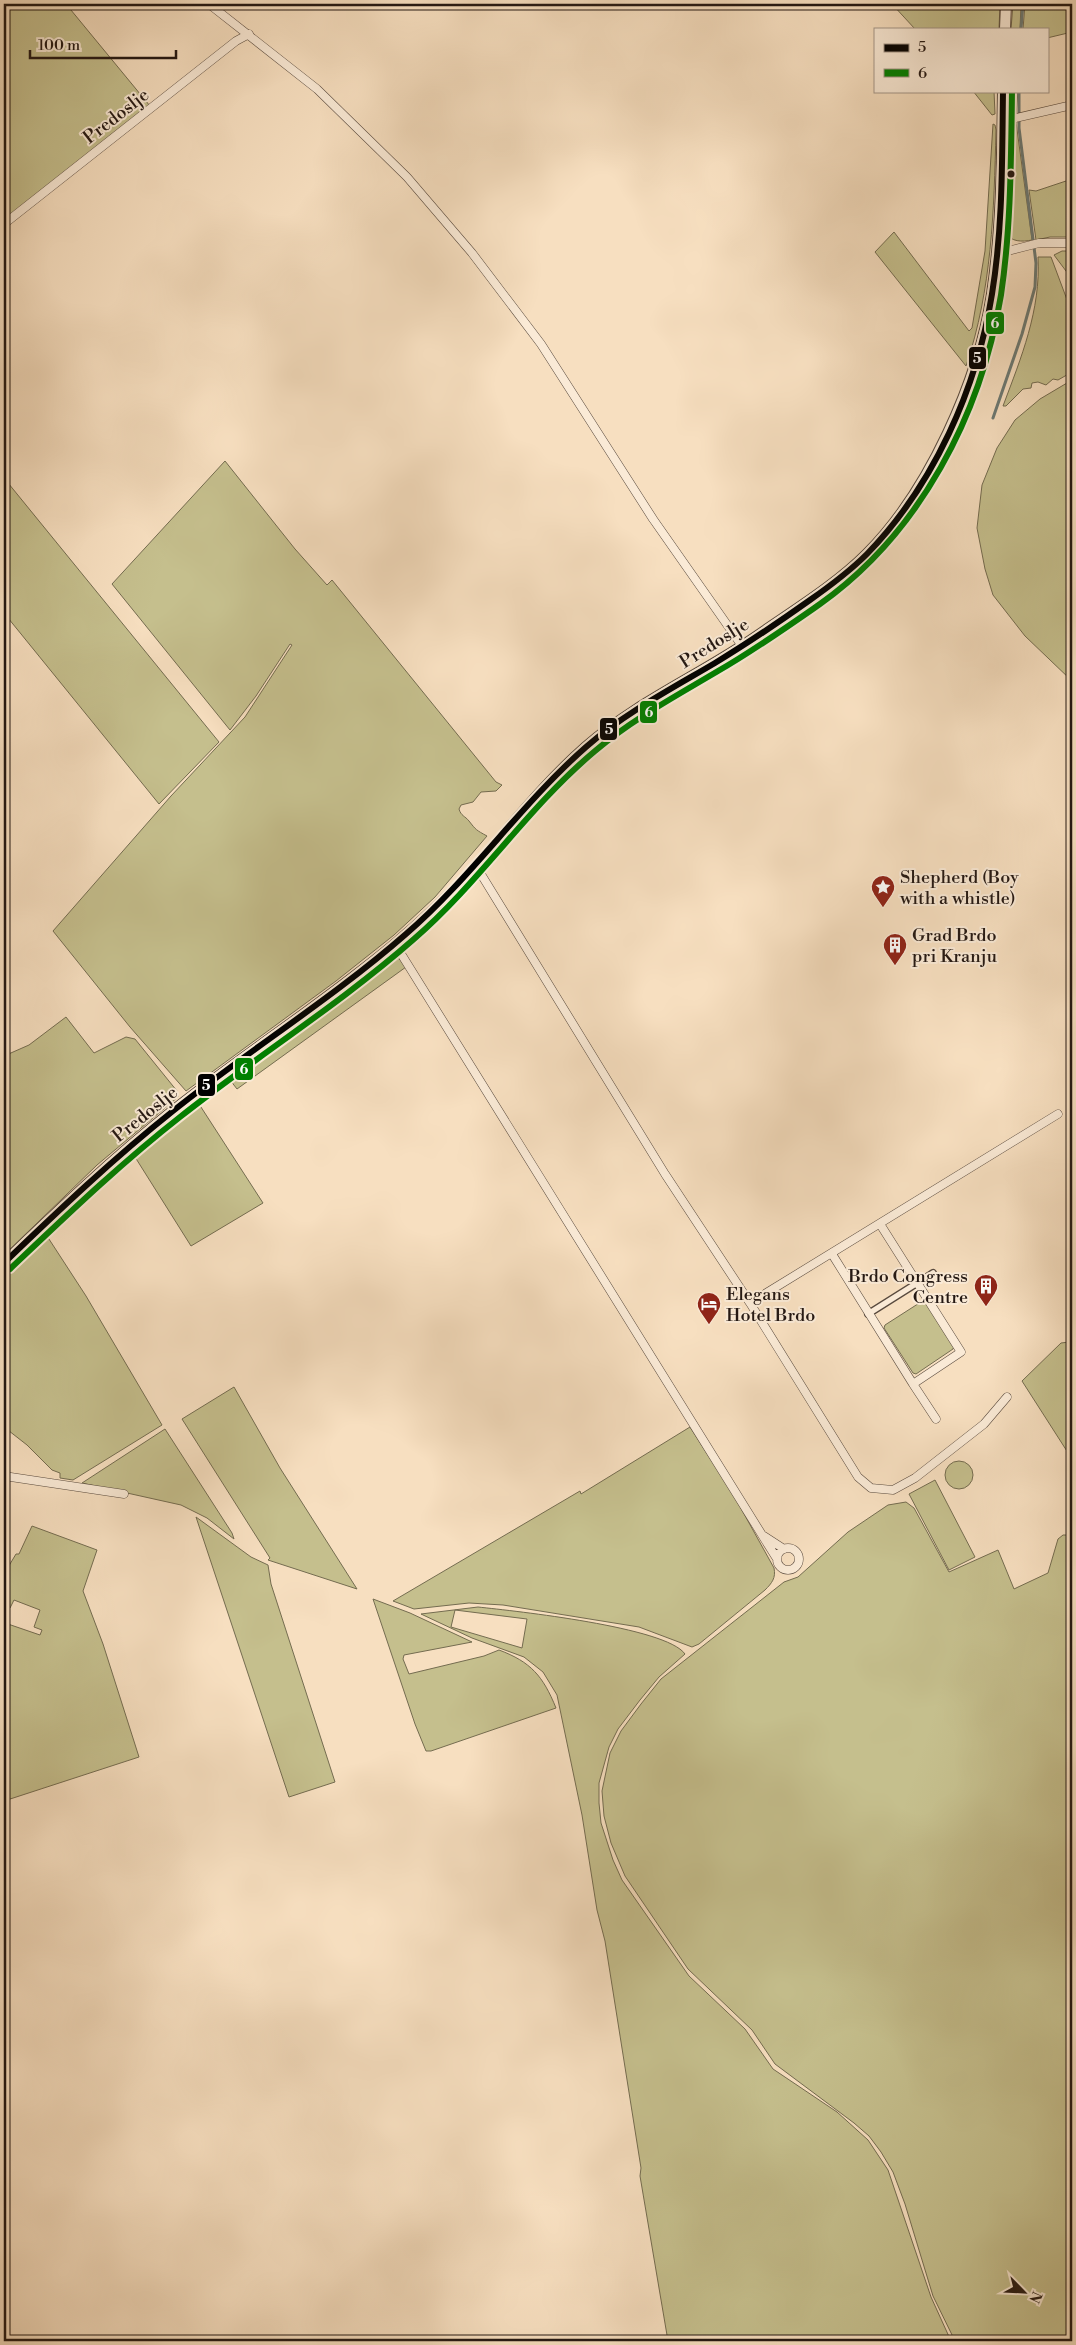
<svg xmlns="http://www.w3.org/2000/svg" width="1076" height="2345" font-family="'Libre Bodoni',serif">
<rect width="100%" height="100%" fill="#f7dfc0"/>
<filter id="stains"><feTurbulence type="fractalNoise" baseFrequency=".004" numOctaves="4"/><feColorMatrix values="0 0 0 0 .2 0 0 0 0 .09 0 0 0 0 .02 0 0 0 .5 -.17"/></filter>
<radialGradient id="worn" r=".72"><stop offset=".6" stop-color="#630" stop-opacity="0"/><stop offset="1" stop-color="#630" stop-opacity=".3"/></radialGradient>
<path fill="#c5bf8d" stroke="#746c50" fill-rule="evenodd" d="M4,4H66L150,106L4,221Z
M892,4H1000L999,29H915Z
M1013,4H1021L1020,29H1011Z
M1025,4H1072V32L1047,38V29H1023Z
M973,91H994L995,114L992,115Z
M1010,91H1018L1016,115L1011,114L1009,110Z
M1016,122L1032,240C1022,242 1011,242 1006,233L1007,196L1012,174L1009,129L1012,124Z
M993,124L995,125L996,130C994,211 992,289 966,366L875,252L894,232L969,331L972,328L985,251Z
M1072,179V237H1050L1036,240L1029,190L1036,191Z
M1062,251H1072V279L1054,255Z
M1038,257H1051L1072,313V372L1058,380L1053,379L1046,385L1038,382L1032,383L1031,388L1023,389L1006,406H1003C1021,358 1041,310 1038,257Z
M1072,380V681L1025,636L993,595L985,569L977,528L982,485L997,448L1015,420L1040,399Z
M225,461L295,549L327,585L332,580L496,782L502,785L496,791L481,792L473,802L461,805L459,809C461,816 465,816 469,821C476,830 476,830 487,836L435,897L394,935L336,981L186,1091L130,1027L53,931L171,796L245,717L292,645L290,644L256,696L230,730L112,584Z
M4,478L219,742L159,804L4,613Z
M396,955L406,967L237,1089L230,1080Z
M66,1017L94,1053L126,1037L135,1039L177,1091L178,1097L97,1165L4,1255V1056L29,1045Z
M199,1104L263,1203L191,1246L135,1157Z
M47,1236L86,1296L162,1425L73,1480L60,1478V1473L52,1470L27,1445L4,1427V1279Z
M924,1300L954,1346L953,1349L916,1374L913,1373L884,1328L885,1325Z
M1069,1342L1072,1344V1459L1022,1381L1061,1343Z
M234,1387L280,1468L357,1589L268,1560L270,1558L182,1419Z
M690,1427L733,1494L774,1568C776,1578 772,1583 765,1590L699,1644L692,1647L639,1627L503,1605L469,1603L414,1609L393,1601L580,1491L581,1494Z
M165,1429L232,1533L234,1539L207,1518L181,1505L82,1483Z
M945 1475a14 14 0 1 1 28 0a14 14 0 1 1-28 0Z
M935,1480L975,1557L949,1570L909,1494Z
M906,1502L914,1508L949,1572L998,1550L1014,1589L1048,1573L1058,1539L1063,1535H1072V2341H955L933,2296L905,2204L893,2172L881,2152L869,2136L854,2123L775,2064L752,2030L688,1969L625,1876L611,1843L604,1816L602,1791L610,1753L621,1731L641,1704L661,1679L784,1582L798,1577L848,1532L888,1505Z
M196,1517L251,1557L268,1565L271,1584L335,1782L289,1797Z
M32,1526L97,1550L83,1591L103,1644L139,1757L4,1801V1616L7,1617L5,1623L40,1635L42,1630L34,1627L40,1610L14,1600L10,1608L4,1606V1574L16,1554H19Z
M373,1599L410,1613L472,1642L404,1655L403,1659L409,1674L484,1656L499,1650C531,1662 543,1676 556,1708L431,1751H426L415,1724Z
M478,1607C515,1611 666,1627 685,1654L659,1677L640,1700L618,1729L609,1747L599,1783V1803L601,1823L613,1860L622,1880L689,1976L745,2029L773,2069L837,2112L868,2140L888,2170L931,2297L951,2341H668L640,2176L641,2168L605,1941L597,1910L582,1815L557,1695L543,1672L524,1657L472,1638L421,1614ZM455,1610L527,1619L522,1648L451,1627Z"/>
<g fill="none" stroke-linecap="round" stroke-linejoin="round">
<path stroke="#6d7a74" stroke-width="3" d="M1021,29L1023,4
M993,418L1022,334L1035,287L1036,263L1019,128V91"/>
<g stroke="#594a3e" stroke-width="8">
<path id="pedestrian" d="M868,1314L933,1273"/>
</g>
<g stroke="#594a3e" stroke-width="9">
<path id="minor" d="M209,4L317,89L407,177L472,253L541,344L653,519L742,646
M1003,121L1072,105
M4,224L236,41L249,34
M996,254L1039,243H1072
M476,866L665,1174L750,1303L858,1477L871,1488L893,1490L915,1478L984,1424L1007,1397
M395,944L777,1559
M832,1254L913,1384L961,1352L880,1224
M750,1303L1058,1114
M913,1384L936,1419
M4,1476L124,1494
M764,1536L784,1549
M777 1559a11 11 0 1 1 22 0a11 11 0 1 1-22 0Z"/>
</g>
<g stroke="#594a3e" stroke-width="12">
<path id="tertiary" d="M1005,29L1006,4
M4,1263C59,1210 113,1159 173,1111C245,1054 323,1004 394,945C423,921 451,894 476,866C512,826 545,783 586,747C637,702 701,675 756,637C793,611 835,586 867,554C929,492 979,381 992,294C1002,227 1002,159 1003,91"/>
</g>
<use href="#pedestrian" stroke="#faead6" stroke-width="5.5"/>
<use href="#minor" stroke="#faead6" stroke-width="8"/>
<use href="#tertiary" stroke="#faead6" stroke-width="10"/>
<g stroke="#faead6" stroke-width="10">
<path id="bus-1" d="M4,1263C59,1210 114,1158 173,1111C249,1050 333,998 406,934C472,877 521,804 586,747C625,713 671,689 715,663C748,643 779,622 810,600C830,586 850,571 867,554C934,485 977,388 992,294C1003,227 1002,159 1003,91"/>
</g>
<g stroke="#faead6" stroke-width="10">
<path id="bus-2" d="M10,1269C65,1217 120,1164 180,1117C257,1056 340,1004 414,939C480,882 528,807 595,751C633,719 676,696 718,671C753,651 787,627 820,604C920,533 981,415 1001,295C1011,228 1011,159 1012,91"/>
</g>
<use href="#bus-1" stroke="#000" stroke-width="6"/>
<use href="#bus-2" stroke="#008000" stroke-width="6"/>
</g>
<defs>
<g id="sight-pin" transform="scale(1.25)"><path d="M0 17L-7.5 6A9.5 9.5 0 1 1 7.5 6Z" fill="#8f2418" stroke="#faead6"/><path d="M0-6L1.8-2.2L6-1.7L2.9 1.2L3.7 5.4L0 3.3L-3.7 5.4L-2.9 1.2L-6-1.7L-1.8-2.2Z" fill="#fff"/></g>
<g id="building-pin" transform="scale(1.25)"><path d="M0 17L-7.5 6A9.5 9.5 0 1 1 7.5 6Z" fill="#8f2418" stroke="#faead6"/><path d="M-4-6H4V6H1V3H-1V6H-4ZM-2.5-4.3h1.7v1.8h-1.7ZM.8-4.3h1.7v1.8H.8ZM-2.5-1h1.7V.8h-1.7ZM.8-1h1.7V.8H.8Z" fill="#fff"/></g>
<g id="hotel-pin" transform="scale(1.25)"><path d="M0 17L-7.5 6A9.5 9.5 0 1 1 7.5 6Z" fill="#8f2418" stroke="#faead6"/><path d="M-6-4.5h1.5V1H6V5H4.5V3h-9V5H-6ZM-4 0a1.8 1.8 0 1 1 3.6 0ZM.5 0V-2.5h3Q6-2.5 6 0Z" fill="#fff"/></g>
</defs>
<g fill-rule="evenodd">
<use href="#sight-pin" x="883" y="887"/>
<use href="#building-pin" x="895" y="945"/>
<use href="#building-pin" x="986" y="1286"/>
<use href="#hotel-pin" x="709" y="1304"/>
</g>
<circle fill="#241813" stroke="#faead6" stroke-width="2" cx="1011" cy="174" r="4.5"/>
<g text-anchor="middle" stroke-width="4" stroke-linejoin="round" paint-order="stroke">
<g font-size="18" fill="#241813" stroke="#faead6">
<text transform="translate(116 116) rotate(-38)" y="6">Predoslje</text>
<text transform="translate(714 643) rotate(-32)" y="6">Predoslje</text>
<text transform="translate(145 1114) rotate(-39)" y="6">Predoslje</text>
</g>
<g font-size="18" fill="#241813" stroke="#faead6" text-anchor="start">
<text x="900" y="883">Shepherd (Boy<tspan x="900" dy="21">with a whistle)</tspan></text>
<text x="912" y="941">Grad Brdo<tspan x="912" dy="21">pri Kranju</tspan></text>
<text x="968" y="1282" text-anchor="end">Brdo Congress<tspan x="968" dy="21">Centre</tspan></text>
<text x="726" y="1300">Elegans<tspan x="726" dy="21">Hotel Brdo</tspan></text>
</g>
</g>
<g stroke="#faead6" stroke-width="2">
<rect x="985" y="311" width="20" height="24" rx="5" fill="#008000"/>
<rect x="968" y="346" width="19" height="24" rx="5" fill="#000"/>
<rect x="639" y="700" width="19" height="24" rx="5" fill="#008000"/>
<rect x="599" y="717" width="19" height="24" rx="5" fill="#000"/>
<rect x="234" y="1057" width="20" height="24" rx="5" fill="#008000"/>
<rect x="197" y="1073" width="19" height="24" rx="5" fill="#000"/>
</g>
<g font-size="14" text-anchor="middle" font-weight="bold" fill="#fff">
<text x="995" y="328">6</text>
<text x="977" y="363">5</text>
<text x="649" y="717">6</text>
<text x="609" y="734">5</text>
<text x="244" y="1074">6</text>
<text x="206" y="1090">5</text>
</g>
<rect width="1076" height="2345" fill="none" stroke="#f7dfc0" stroke-width="20"/>
<rect x="5" y="5" width="1066" height="2335" fill="none" stroke="#241813" stroke-width="2.5"/>
<rect x="10" y="10" width="1056" height="2325" fill="none" stroke="#241813"/>
<rect x="874" y="28" width="175" height="65" fill="#faead6" stroke="#a49688"/>
<rect x="884" y="44" width="25" height="8" fill="#000000" stroke="#a49688"/>
<text x="918" y="52" font-size="15" fill="#241813">5</text>
<rect x="884" y="69" width="25" height="8" fill="#008000" stroke="#a49688"/>
<text x="918" y="78" font-size="15" fill="#241813">6</text>
<g transform="translate(1024 2292) rotate(114)" stroke="#faead6" stroke-width="4" paint-order="stroke">
<path d="M0-4L9 19L0 12L-9 19Z" fill="#241813"/>
<text y="-8" font-size="14" font-weight="bold" text-anchor="middle" fill="#241813">N</text>
</g>
<path d="M30 50v8h146v-8" fill="none" stroke="#241813" stroke-width="2.5"/>
<text x="38" y="50" font-size="15" fill="#241813" stroke="#faead6" stroke-width="4" paint-order="stroke">100 m</text>
<rect width="100%" height="100%" filter="url(#stains)"/>
<rect width="100%" height="100%" fill="url(#worn)"/>
</svg>
